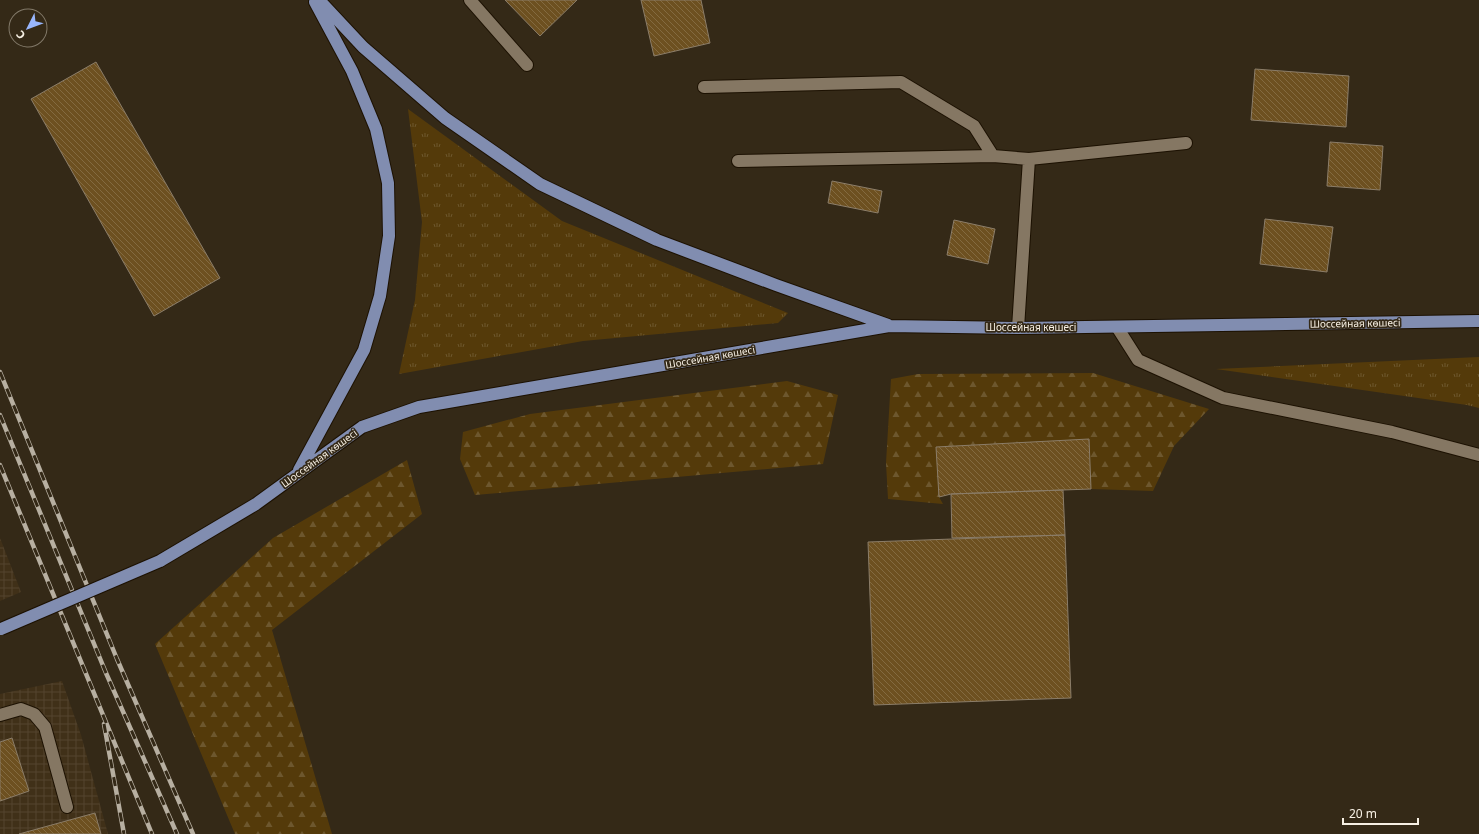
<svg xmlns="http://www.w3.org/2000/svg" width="1479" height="834" font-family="'Noto Sans',sans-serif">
<defs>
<pattern id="industrial-grid" width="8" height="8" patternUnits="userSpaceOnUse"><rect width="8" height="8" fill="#403018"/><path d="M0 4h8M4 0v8" fill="none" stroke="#53442e"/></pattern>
<pattern id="grass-tufts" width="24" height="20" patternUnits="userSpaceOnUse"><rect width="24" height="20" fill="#543a0a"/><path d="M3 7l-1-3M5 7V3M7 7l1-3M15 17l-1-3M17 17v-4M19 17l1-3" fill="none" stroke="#6d572e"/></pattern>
<pattern id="forest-firs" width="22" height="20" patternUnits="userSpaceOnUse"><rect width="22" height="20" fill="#543a0a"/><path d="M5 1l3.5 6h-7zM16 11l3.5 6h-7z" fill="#6d572e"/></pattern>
<pattern id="building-back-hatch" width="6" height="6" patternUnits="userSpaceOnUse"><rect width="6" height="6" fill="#6d5020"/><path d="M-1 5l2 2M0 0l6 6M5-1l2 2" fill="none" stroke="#836a40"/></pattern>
</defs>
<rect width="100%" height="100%" fill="#342917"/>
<path fill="url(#industrial-grid)" d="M0,538L21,592L0,601Z
M62,681L81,735L108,834H0V694Z"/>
<path fill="url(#grass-tufts)" d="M408,109L562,221L788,313L778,323L583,341L399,374L415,300L422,222Z
M1479,357V408L1467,405L1216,369Z"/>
<path fill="url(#forest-firs)" d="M1093,373L1209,409L1174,446L1153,491L1091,489L1089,440L939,497L943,504L888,499L886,463L891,379L918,374Z
M787,381L838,395L823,464L475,495L460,459L463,432L530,414Z
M407,460L422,514L272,630L332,834H235L155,644L273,538Z"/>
<path fill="url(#building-back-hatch)" stroke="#8b7d69" d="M505,0H577L540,36Z
M641,0H701L710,43L654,56Z
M96,62L220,278L154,316L31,99Z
M1255,69L1349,76L1346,127L1251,120Z
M1330,142L1383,146L1380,190L1327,186Z
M832,181L882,191L878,213L828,203Z
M1265,219L1333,227L1327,272L1260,264Z
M954,220L995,229L988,264L947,255Z
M1089,439L1091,489L951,494L939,497L936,447Z
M1063,490L1065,535L952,538L951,494Z
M1065,535L1071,698L874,705L868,542Z
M12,738L29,791L0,801V742Z
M95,813L101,834H19Z"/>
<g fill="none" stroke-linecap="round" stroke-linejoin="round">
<g stroke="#1c1102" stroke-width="14">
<path id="minor" d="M470,0L527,65
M704,87L901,82L974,126L993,156
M1029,159L1186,143
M738,161L993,156L1029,159L1018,328
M1117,327L1138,360L1223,398L1392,432L1479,455
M0,715L21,709L34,714L45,727L67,807"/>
</g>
<g stroke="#1c1102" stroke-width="14">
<path id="major" d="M319,0L363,47L445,118L540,184L657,240L776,285L888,325
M299,470L364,350L380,296L389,236L388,183L376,129L352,71L315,2
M160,561L256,504L362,427L419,407L889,326L1018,328L1479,321"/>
</g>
<use href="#minor" stroke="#857763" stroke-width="12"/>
<use href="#major" stroke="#818db0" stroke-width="12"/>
<g stroke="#b7afa1" stroke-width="4.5">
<path id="rail" d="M0,372L117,659L193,834
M0,415L106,673L177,834
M0,465L152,834
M104,724L124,834"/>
</g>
<use href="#rail" stroke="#342917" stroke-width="3" stroke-dasharray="9" stroke-linecap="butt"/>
<g stroke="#1c1102" stroke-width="14" stroke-linecap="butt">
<path id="major-bridge" d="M1,629L160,561"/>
</g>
<use href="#major-bridge" stroke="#818db0" stroke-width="12"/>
</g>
<g text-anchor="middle" stroke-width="3.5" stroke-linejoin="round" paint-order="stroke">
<g font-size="10" fill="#f7f0e4" stroke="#342917">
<text transform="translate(1355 323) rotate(-1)" y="4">Шоссейная көшесі</text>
<text x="1031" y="331">Шоссейная көшесі</text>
<text transform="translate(710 357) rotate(-10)" y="4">Шоссейная көшесі</text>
<text transform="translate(319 458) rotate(-36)" y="4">Шоссейная көшесі</text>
</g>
</g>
<g transform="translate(28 28) rotate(228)"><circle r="19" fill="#342917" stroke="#827969"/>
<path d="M0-3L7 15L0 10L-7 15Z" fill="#98b6fd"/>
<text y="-6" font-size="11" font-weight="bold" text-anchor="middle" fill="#f7f0e4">С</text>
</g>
<path d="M1343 818v6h75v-6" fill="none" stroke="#f7f0e4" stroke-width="2"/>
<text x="1349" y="818" font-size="12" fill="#f7f0e4" stroke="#342917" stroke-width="3" paint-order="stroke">20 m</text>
</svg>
